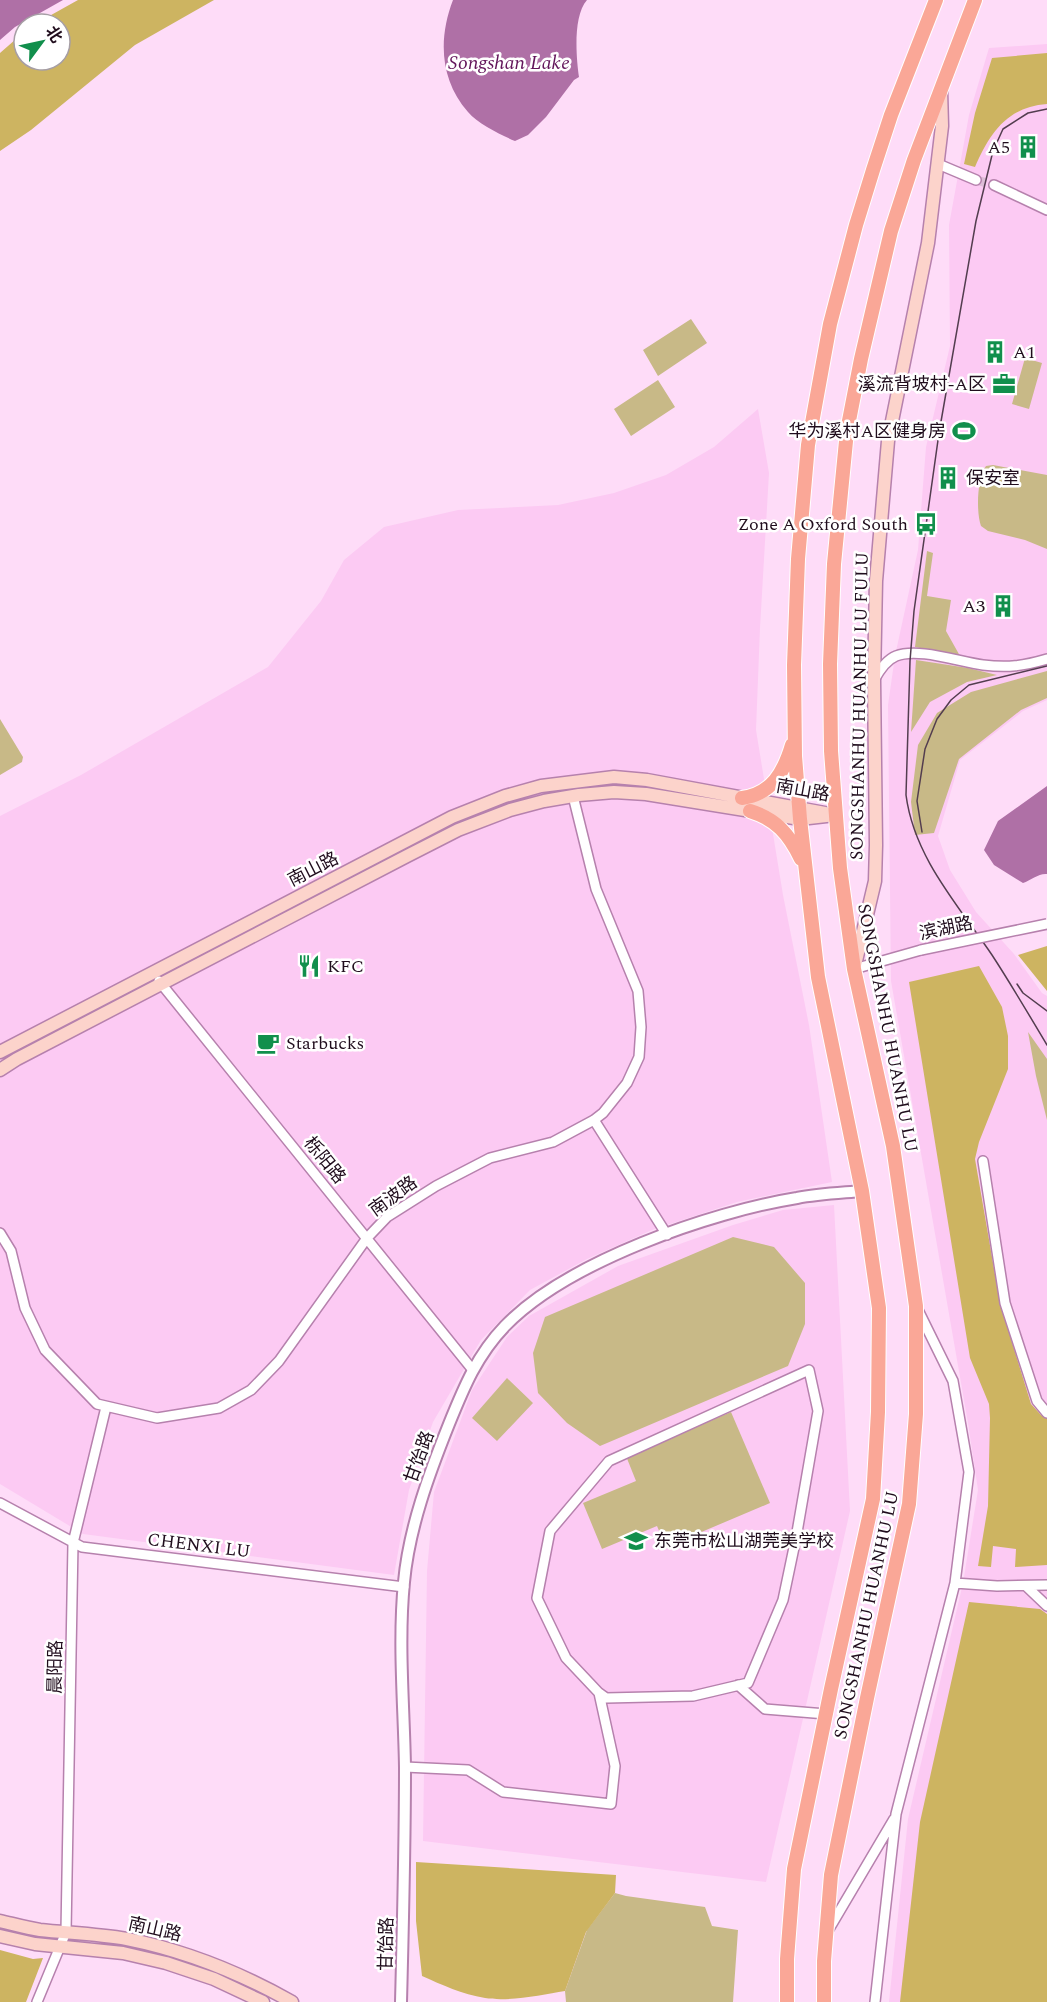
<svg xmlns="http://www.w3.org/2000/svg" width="1047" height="2002" font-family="Spectral,'Noto Sans SC',serif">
<rect width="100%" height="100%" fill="#fedcf8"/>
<path fill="#fccaf3" d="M1047,44V700L1023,711L960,760L938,836L950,870L976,912L1014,954L1042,993L1047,996V2002H889L908,1819L963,1583L978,1490L968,1423L891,981L888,705L895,656L918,550L926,447L950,346L949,225L969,115L989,48Z
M758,409L769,473L760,628L756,730L783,895L809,1025L832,1182L737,1202L652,1230L587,1259L530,1290L481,1340L433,1422L409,1490L394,1575L83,1534L0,1484V816L81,775L268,667L321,601L344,560L384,527L458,510L558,505L614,493L666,475L714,447Z
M834,1205L850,1511L766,1882L423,1841L427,1571L434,1492L472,1390L507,1337L529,1316L618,1266L733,1225L783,1210Z"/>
<path fill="#c8b987" d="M691,319L707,343L658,376L643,350Z
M1025,358L1042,363L1029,409L1012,404Z
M658,380L675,407L631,436L614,409Z
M993,465L1047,475V549L1025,540L988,531L981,526C976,512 977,478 986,466Z
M927,551L933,553L927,596L951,600L946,631L960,656L915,647Z
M916,660L968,668L997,675L967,682L930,702L911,732Z
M1047,671V698L1021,710L959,759L934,833L915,835L911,802L918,745L937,713L971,692Z
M0,719L23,757L22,762L0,775Z
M1028,1032L1047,1059V1120L1036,1076Z
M733,1237L774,1247L805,1283V1324L788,1366L600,1446L567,1423L538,1393L533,1353L545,1317Z
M507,1378L533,1403L497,1441L472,1418Z
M731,1412L770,1503L666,1547L657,1526L602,1549L583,1503L636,1481L626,1456Z
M615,1893L626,1896L705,1907L712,1926L738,1930L733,2002H566L565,1991L587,1930Z"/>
<path fill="#cdb461" d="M78,0H214L135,45L31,130L0,151V53L24,32V60H60V24H35Z
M1047,53V104C1007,107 990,133 975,167L964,164L975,113L992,58Z
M1047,946V991L1018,955Z
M979,966L1002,1007L1008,1036V1069L979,1142L975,1159L1000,1303L1031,1404L1041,1415L1047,1419V1565L1015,1567L1016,1549L993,1546L991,1567L978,1566L988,1506L990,1418L989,1404L970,1358L909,982Z
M969,1602L1040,1609L1047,1614V2002H900L920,1822Z
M416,1862L616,1875L615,1893L586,1932L565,1991C542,1995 508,2002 485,1998C462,1994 442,1985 422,1976L416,1921Z
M0,1950L33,1959L43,1958L26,2002H0Z"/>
<path fill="#af70a6" d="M0,0H63L15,27L0,40Z
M453,0H587C573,16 576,56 579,77L574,80L546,117L528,135L515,141C501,135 478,124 468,112C440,80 438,39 453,0Z
M1047,786V874C1039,873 1031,880 1023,883L994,865L984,850L998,821Z"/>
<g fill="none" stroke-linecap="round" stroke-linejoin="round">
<path stroke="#ddbdd7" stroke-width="9" stroke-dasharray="9 4.5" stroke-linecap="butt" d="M976,180L994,185"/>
<g stroke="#b681ad" stroke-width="12">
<path id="minor" d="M938,164L976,180
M994,185L1047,210
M874,680C879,671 886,660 896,656C918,647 959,662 983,665C1008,668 1023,666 1047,659
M854,969L921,950
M159,981L472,1369
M594,1120L667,1235
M983,1161L1005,1303L1037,1401L1047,1413
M0,1233L11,1251L25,1308L45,1350L97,1404L157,1418L219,1408L251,1390L279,1361L367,1238L387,1217L436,1186L490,1158L553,1142L594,1120L603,1113L627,1083L639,1057L641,1027L638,991L596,889L573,796
M918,1310L953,1381L969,1472L955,1583L997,1586L1047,1585
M809,1370L818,1411L796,1538L783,1600L748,1683L693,1696L606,1698L599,1693L566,1658L537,1598L550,1531L609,1461Z
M0,1503L82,1547L404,1587
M1026,1586L1047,1606
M738,1685L765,1709L826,1714
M405,1767L468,1770L503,1792L611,1804L615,1766L599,1693
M829,1929L894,1819
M37,2002L66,1932L73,1543L106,1407
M875,2002L896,1814L955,1583"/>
</g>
<g stroke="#b681ad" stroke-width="14">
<path id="tertiary" d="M401,2002C403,1924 405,1845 405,1767C404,1706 398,1643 404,1582C409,1528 429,1474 449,1424C464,1387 477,1355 505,1326C567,1262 710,1212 797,1198C818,1194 840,1193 862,1191"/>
</g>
<g stroke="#b681ad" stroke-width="15">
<path id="secondary" d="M855,965L875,881L876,845L874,680L876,581L888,441L928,243L942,126L941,90
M0,1052L452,817L505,796L541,786L614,777L647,780L825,813
M0,1070L17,1059L407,856L458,830L510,810L544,801L579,795L614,792L646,794L800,819L835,815
M0,1921C13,1924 27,1928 40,1930C69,1933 98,1934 127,1939C187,1951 239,1972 292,2002
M0,1936L35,1944L123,1953L166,1963L214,1979L263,2002"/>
</g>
<g stroke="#fff" stroke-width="16">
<path id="primary" d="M742,798C772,794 784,772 792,745
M750,811C776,819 789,834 801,859
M787,2002V1959L794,1869L831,1689L873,1499L878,1412L879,1308L862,1191L818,977L800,819L795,756L794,665L798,559L808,445L830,324L856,225L873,170L891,115L936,0
M824,2002V1961L831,1875L867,1698L909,1504L916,1414V1306L893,1146L854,969L840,868L831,751L830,664L834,564L847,431L861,359L891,231L914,160L975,0"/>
</g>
<use href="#minor" stroke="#fff" stroke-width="9"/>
<use href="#tertiary" stroke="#fff" stroke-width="10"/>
<use href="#secondary" stroke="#fcd3cb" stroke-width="12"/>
<use href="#primary" stroke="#faa797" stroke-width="14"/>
<path stroke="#533d4f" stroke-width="1.5" d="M1047,109L1028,113L1003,129L993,151L976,221L939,433L914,611L910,661L906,795C914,857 958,905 992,955C1011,984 1029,1015 1047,1045
M922,832L917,801L925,749L937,719L951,700L969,685L1047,666
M1017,984L1023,993L1047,1011"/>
<g stroke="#b681ad" stroke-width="12" stroke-linecap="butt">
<path id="minor-bridge" d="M921,950L1047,924"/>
</g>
<use href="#minor-bridge" stroke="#fff" stroke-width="9"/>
</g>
<defs>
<g id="building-bare" transform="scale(1.8)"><path d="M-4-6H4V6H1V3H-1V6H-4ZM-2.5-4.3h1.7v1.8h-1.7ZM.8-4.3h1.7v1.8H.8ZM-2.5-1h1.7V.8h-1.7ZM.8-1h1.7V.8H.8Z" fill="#118f4c" stroke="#fff" stroke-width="2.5" paint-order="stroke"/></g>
<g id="office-bare" transform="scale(1.8)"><path d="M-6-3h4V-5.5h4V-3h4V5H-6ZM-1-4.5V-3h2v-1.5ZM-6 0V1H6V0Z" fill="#118f4c" stroke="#fff" stroke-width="2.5" paint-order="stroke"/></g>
<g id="stadium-bare" transform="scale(1.8)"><path d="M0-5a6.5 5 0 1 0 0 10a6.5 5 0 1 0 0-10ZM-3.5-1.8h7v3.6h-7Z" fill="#118f4c" stroke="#fff" stroke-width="2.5" paint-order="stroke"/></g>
<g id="bus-bare" transform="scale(1.8)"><path d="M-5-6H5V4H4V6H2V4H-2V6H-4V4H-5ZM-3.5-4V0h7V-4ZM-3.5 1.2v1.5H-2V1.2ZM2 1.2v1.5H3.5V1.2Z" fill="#118f4c" stroke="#fff" stroke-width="2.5" paint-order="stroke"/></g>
<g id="restaurant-bare" transform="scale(1.8)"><path d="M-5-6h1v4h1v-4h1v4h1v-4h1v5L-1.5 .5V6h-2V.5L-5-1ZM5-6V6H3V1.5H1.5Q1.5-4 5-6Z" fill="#118f4c" stroke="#fff" stroke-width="2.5" paint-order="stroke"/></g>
<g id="cafe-bare" transform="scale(1.8)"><path d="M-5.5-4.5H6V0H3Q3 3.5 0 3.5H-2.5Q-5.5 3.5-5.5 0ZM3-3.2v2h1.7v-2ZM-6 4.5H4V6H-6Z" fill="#118f4c" stroke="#fff" stroke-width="2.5" paint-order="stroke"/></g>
<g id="school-bare" transform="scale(1.8)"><path d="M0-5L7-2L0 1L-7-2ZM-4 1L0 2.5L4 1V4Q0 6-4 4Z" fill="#118f4c" stroke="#fff" stroke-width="2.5" paint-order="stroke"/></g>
</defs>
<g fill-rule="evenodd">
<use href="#building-bare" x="1028" y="147"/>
<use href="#building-bare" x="995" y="352"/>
<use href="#office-bare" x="1004" y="384"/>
<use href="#stadium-bare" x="964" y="431"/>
<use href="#building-bare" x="948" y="478"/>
<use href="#bus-bare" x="926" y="524"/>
<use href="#building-bare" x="1003" y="606"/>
<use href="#restaurant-bare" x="309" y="966"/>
<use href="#cafe-bare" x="268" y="1043"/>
<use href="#school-bare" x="636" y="1541"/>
</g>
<g text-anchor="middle" stroke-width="5" stroke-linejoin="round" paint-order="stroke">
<g font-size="18" fill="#200d1d" stroke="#fff" text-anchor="end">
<text x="1010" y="153">A5</text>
<text x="1013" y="358" text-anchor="start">A1</text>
<text x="986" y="390">溪流背坡村-A区</text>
<text x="946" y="437">华为溪村A区健身房</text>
<text x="966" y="484" text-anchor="start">保安室</text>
<text x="908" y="530">Zone A Oxford South</text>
<text x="985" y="612">A3</text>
<text x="327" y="972" text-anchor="start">KFC</text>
<text x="286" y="1049" text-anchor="start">Starbucks</text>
<text x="654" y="1547" text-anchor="start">东莞市松山湖莞美学校</text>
</g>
<g font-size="18" fill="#200d1d" stroke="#fff">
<text transform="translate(859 706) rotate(-89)" y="6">SONGSHANHU HUANHU LU FULU</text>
<text transform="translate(803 790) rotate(10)" y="6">南山路</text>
<text transform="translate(313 869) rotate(-27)" y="6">南山路</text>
<text transform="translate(946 928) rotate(-12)" y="6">滨湖路</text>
<text transform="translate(888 1028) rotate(79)" y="6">SONGSHANHU HUANHU LU</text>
<text transform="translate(325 1160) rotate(51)" y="6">栎阳路</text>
<text transform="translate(393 1196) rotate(-36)" y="6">南波路</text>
<text transform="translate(419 1457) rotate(-70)" y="6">甘饴路</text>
<text transform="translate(199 1545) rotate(7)" y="6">CHENXI LU</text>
<text transform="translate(866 1615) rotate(-78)" y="6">SONGSHANHU HUANHU LU</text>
<text transform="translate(55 1667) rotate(-89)" y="6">晨阳路</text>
<text transform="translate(155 1929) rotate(13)" y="6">南山路</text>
<text transform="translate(386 1944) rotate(-89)" y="6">甘饴路</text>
</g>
<g font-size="20" font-style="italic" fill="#62145a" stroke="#fff">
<text x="509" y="69">Songshan Lake</text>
</g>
</g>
<g transform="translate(42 42) rotate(57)"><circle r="28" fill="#ffffff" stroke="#a69ea5" stroke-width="1.5"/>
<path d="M0-4.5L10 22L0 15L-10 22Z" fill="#118f4c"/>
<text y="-9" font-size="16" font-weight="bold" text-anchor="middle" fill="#200d1d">北</text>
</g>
</svg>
